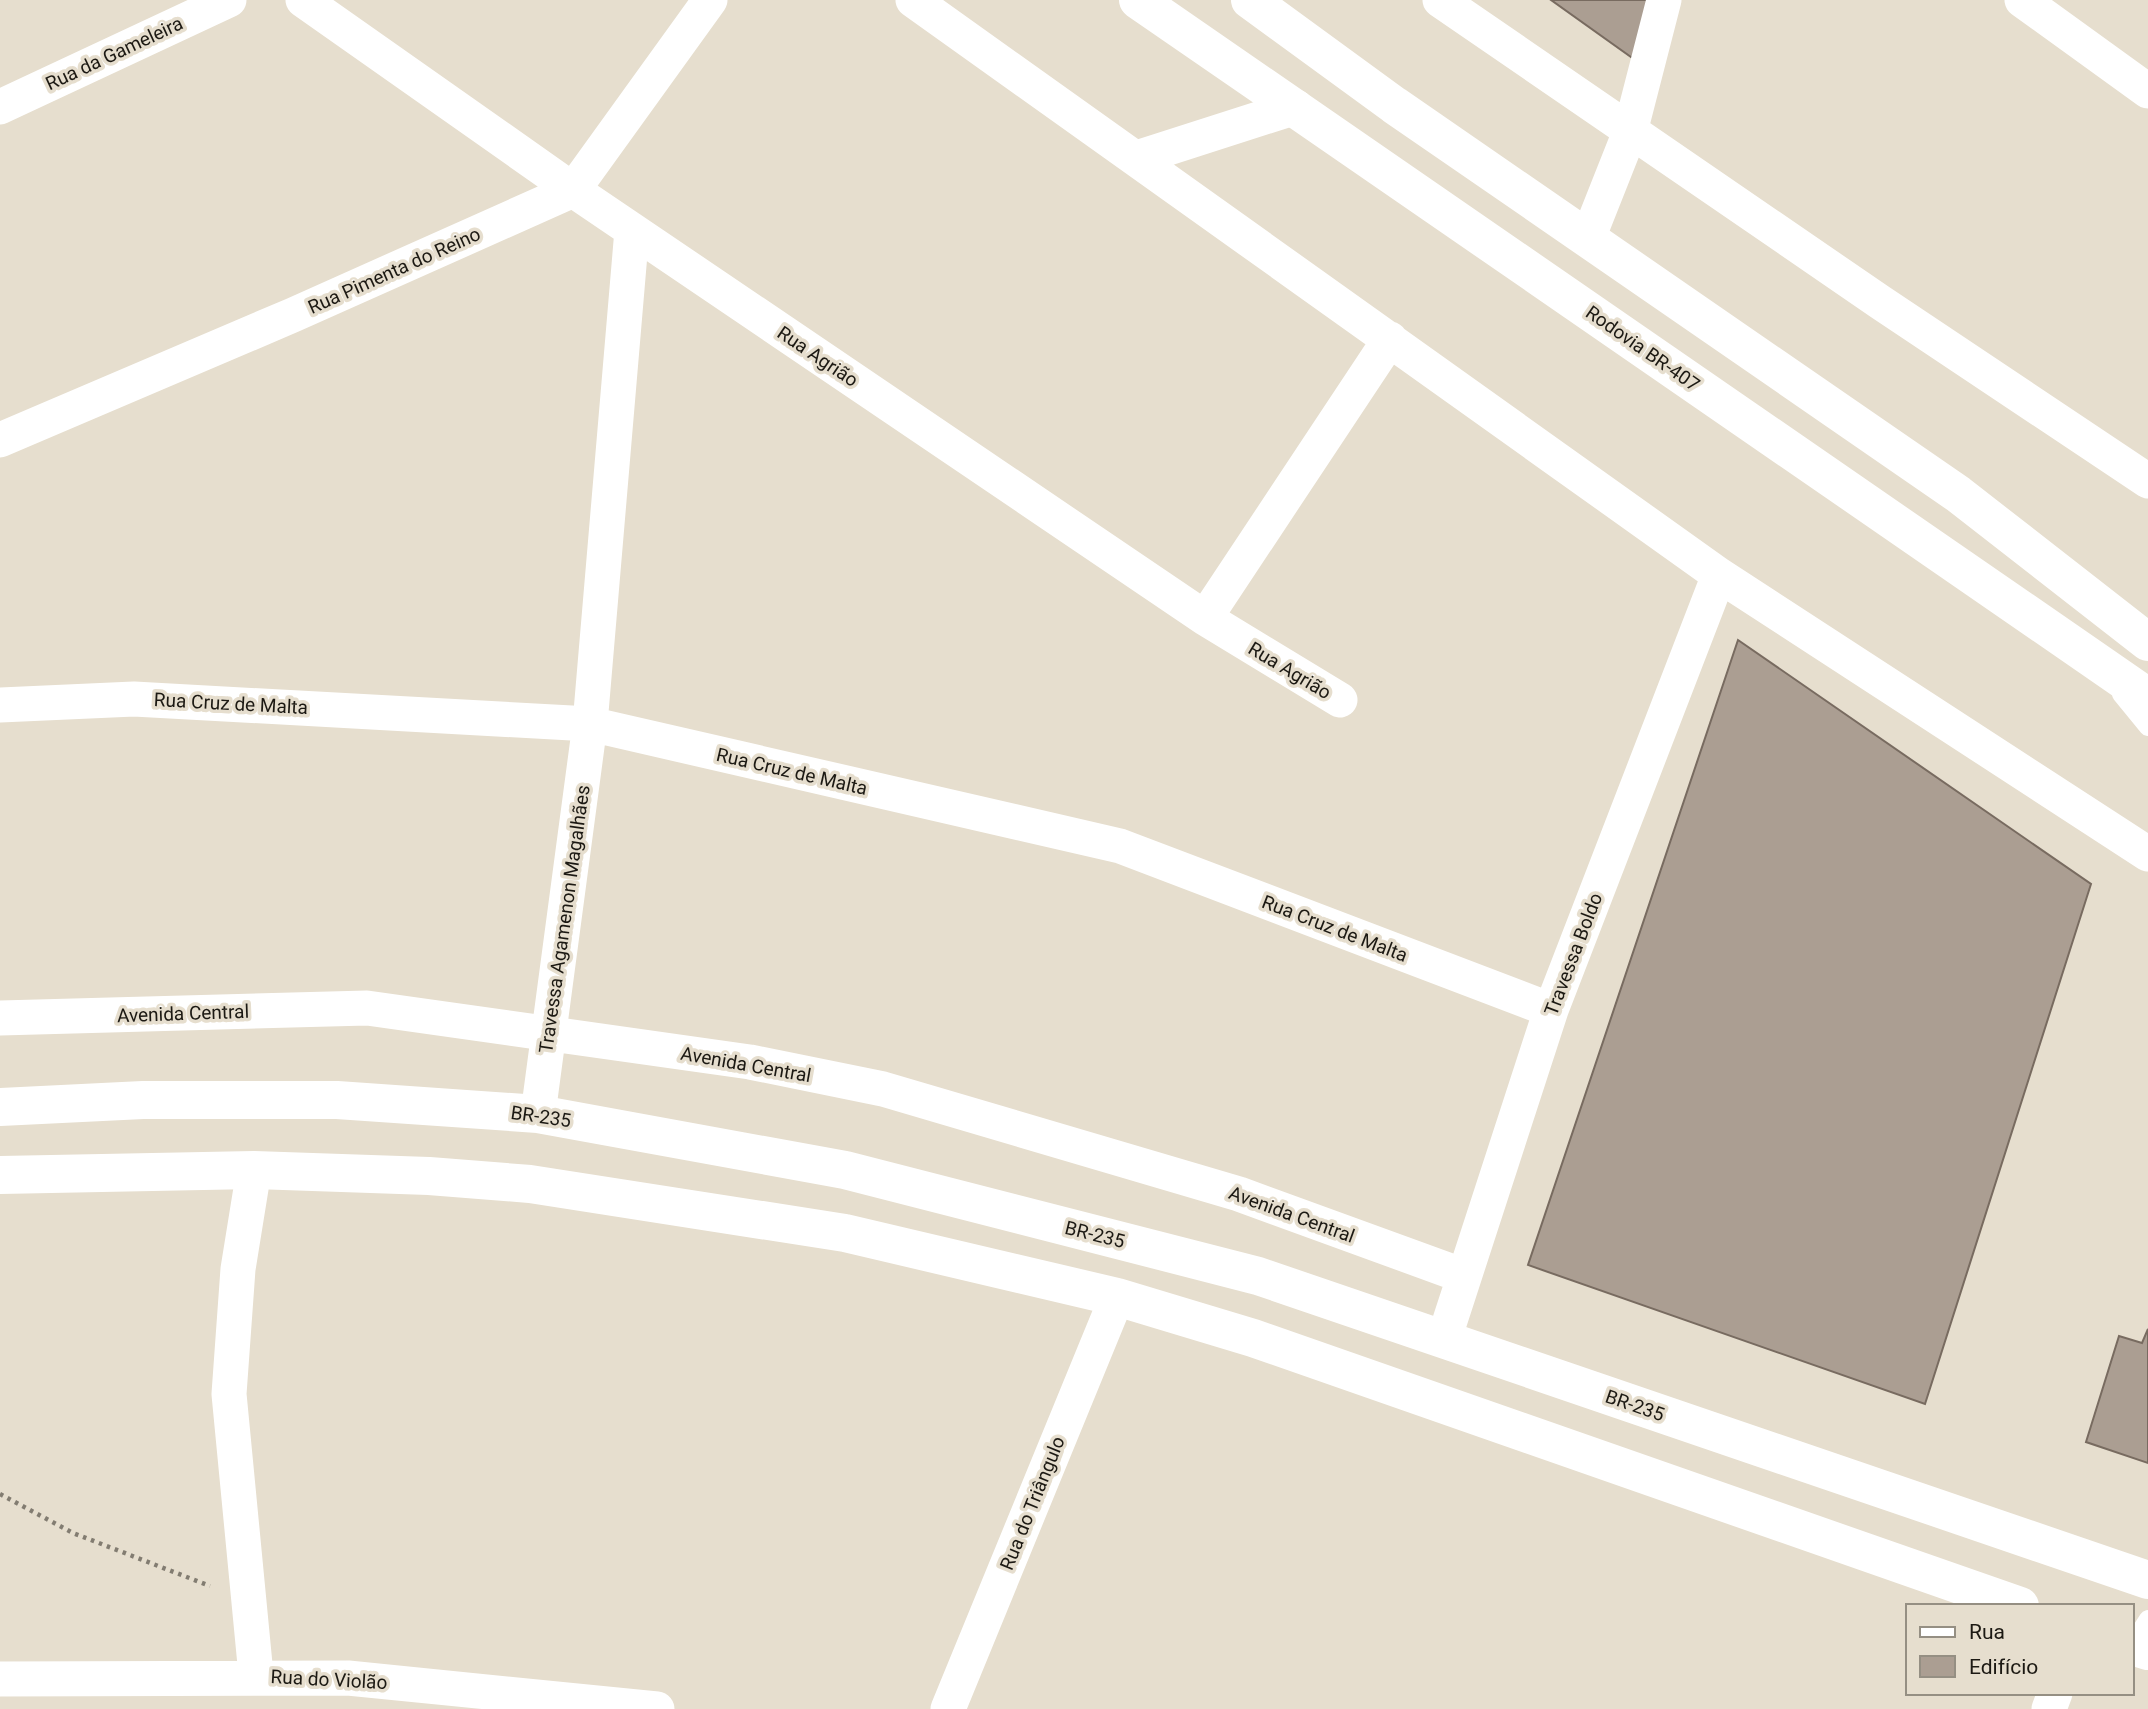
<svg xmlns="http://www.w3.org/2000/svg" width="2148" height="1709" font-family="Roboto,sans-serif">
<rect width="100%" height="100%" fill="#e6dece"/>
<path fill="#ab9e92" stroke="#786b60" stroke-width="2" d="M1551,0H1650L1638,62Z
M1738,640L2091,884L1925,1404L1528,1265Z
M2148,1329V1463L2086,1442L2119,1336L2142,1343Z"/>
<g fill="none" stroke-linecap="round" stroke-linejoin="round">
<path stroke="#827c71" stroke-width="4.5" stroke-dasharray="3.5 5" stroke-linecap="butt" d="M0,1494L73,1533L210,1586"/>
<path stroke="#fff" stroke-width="18" d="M2121,694L2148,727
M2132,1644L2148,1619"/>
<path stroke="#fff" stroke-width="35" d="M303,0L573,190L1205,618L1340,700
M913,0L1719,575L2148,854
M1440,0L1880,302L2148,481
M2022,0L2148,91
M0,107L229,0
M1137,158L1296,107
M1588,238L1630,132L1664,0
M0,440L293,315L573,190L710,0
M1205,618L1390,339
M0,705L134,699L590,724L1120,846L1551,1010
M0,1018L367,1008L750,1062L883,1089L1239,1194L1464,1276
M538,1114L590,724L632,230
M254,1170L238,1269L229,1394L256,1675
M1444,1339L1551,1010L1719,575
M0,1679L348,1678L657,1709
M948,1709L1117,1297
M2049,1709L2055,1693"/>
<path stroke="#fff" stroke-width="38" d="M0,1107L143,1100H337L538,1114L845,1170L1258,1276L2148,1580
M0,1175L254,1170L429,1176L530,1184L845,1233L1117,1297L1253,1338L2020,1606
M2132,1646L2148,1651"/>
<path stroke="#fff" stroke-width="38" d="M1138,0L2148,697
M1250,0L1394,105L1958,494L2148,642"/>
</g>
<g text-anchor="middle" stroke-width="7" stroke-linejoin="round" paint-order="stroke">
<g font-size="19" fill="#1c1913" stroke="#e6dece">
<text transform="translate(114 53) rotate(-25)" y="7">Rua da Gameleira</text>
<text transform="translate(394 270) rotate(-24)" y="7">Rua Pimenta do Reino</text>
<text transform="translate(1643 348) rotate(35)" y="7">Rodovia BR-407</text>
<text transform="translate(818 356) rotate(34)" y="7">Rua Agrião</text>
<text transform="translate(1290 670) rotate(31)" y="7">Rua Agrião</text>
<text transform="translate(231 703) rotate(3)" y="7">Rua Cruz de Malta</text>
<text transform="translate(792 771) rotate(13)" y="7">Rua Cruz de Malta</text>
<text transform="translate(564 919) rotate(-82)" y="7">Travessa Agamenon Magalhães</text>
<text transform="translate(1335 928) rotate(21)" y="7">Rua Cruz de Malta</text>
<text transform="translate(1573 954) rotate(-69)" y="7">Travessa Boldo</text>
<text transform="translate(183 1013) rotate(-2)" y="7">Avenida Central</text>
<text transform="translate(746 1064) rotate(10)" y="7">Avenida Central</text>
<text transform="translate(541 1116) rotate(8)" y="7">BR-235</text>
<text transform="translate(1292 1214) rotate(20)" y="7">Avenida Central</text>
<text transform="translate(1095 1234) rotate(14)" y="7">BR-235</text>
<text transform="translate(1635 1405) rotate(19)" y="7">BR-235</text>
<text transform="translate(1032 1503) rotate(-68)" y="7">Rua do Triângulo</text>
<text transform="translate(329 1679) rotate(3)" y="7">Rua do Violão</text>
</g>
</g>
<rect x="1906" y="1604" width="228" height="91" fill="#e6dece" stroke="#958f83" stroke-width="2"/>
<rect x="1920" y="1627" width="35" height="10" fill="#ffffff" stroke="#958f83" stroke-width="2"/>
<text x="1969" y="1639" font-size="21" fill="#1c1913">Rua</text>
<rect x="1920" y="1656" width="35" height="21" fill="#ab9e92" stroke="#958f83" stroke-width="2"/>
<text x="1969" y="1674" font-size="21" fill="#1c1913">Edifício</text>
</svg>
